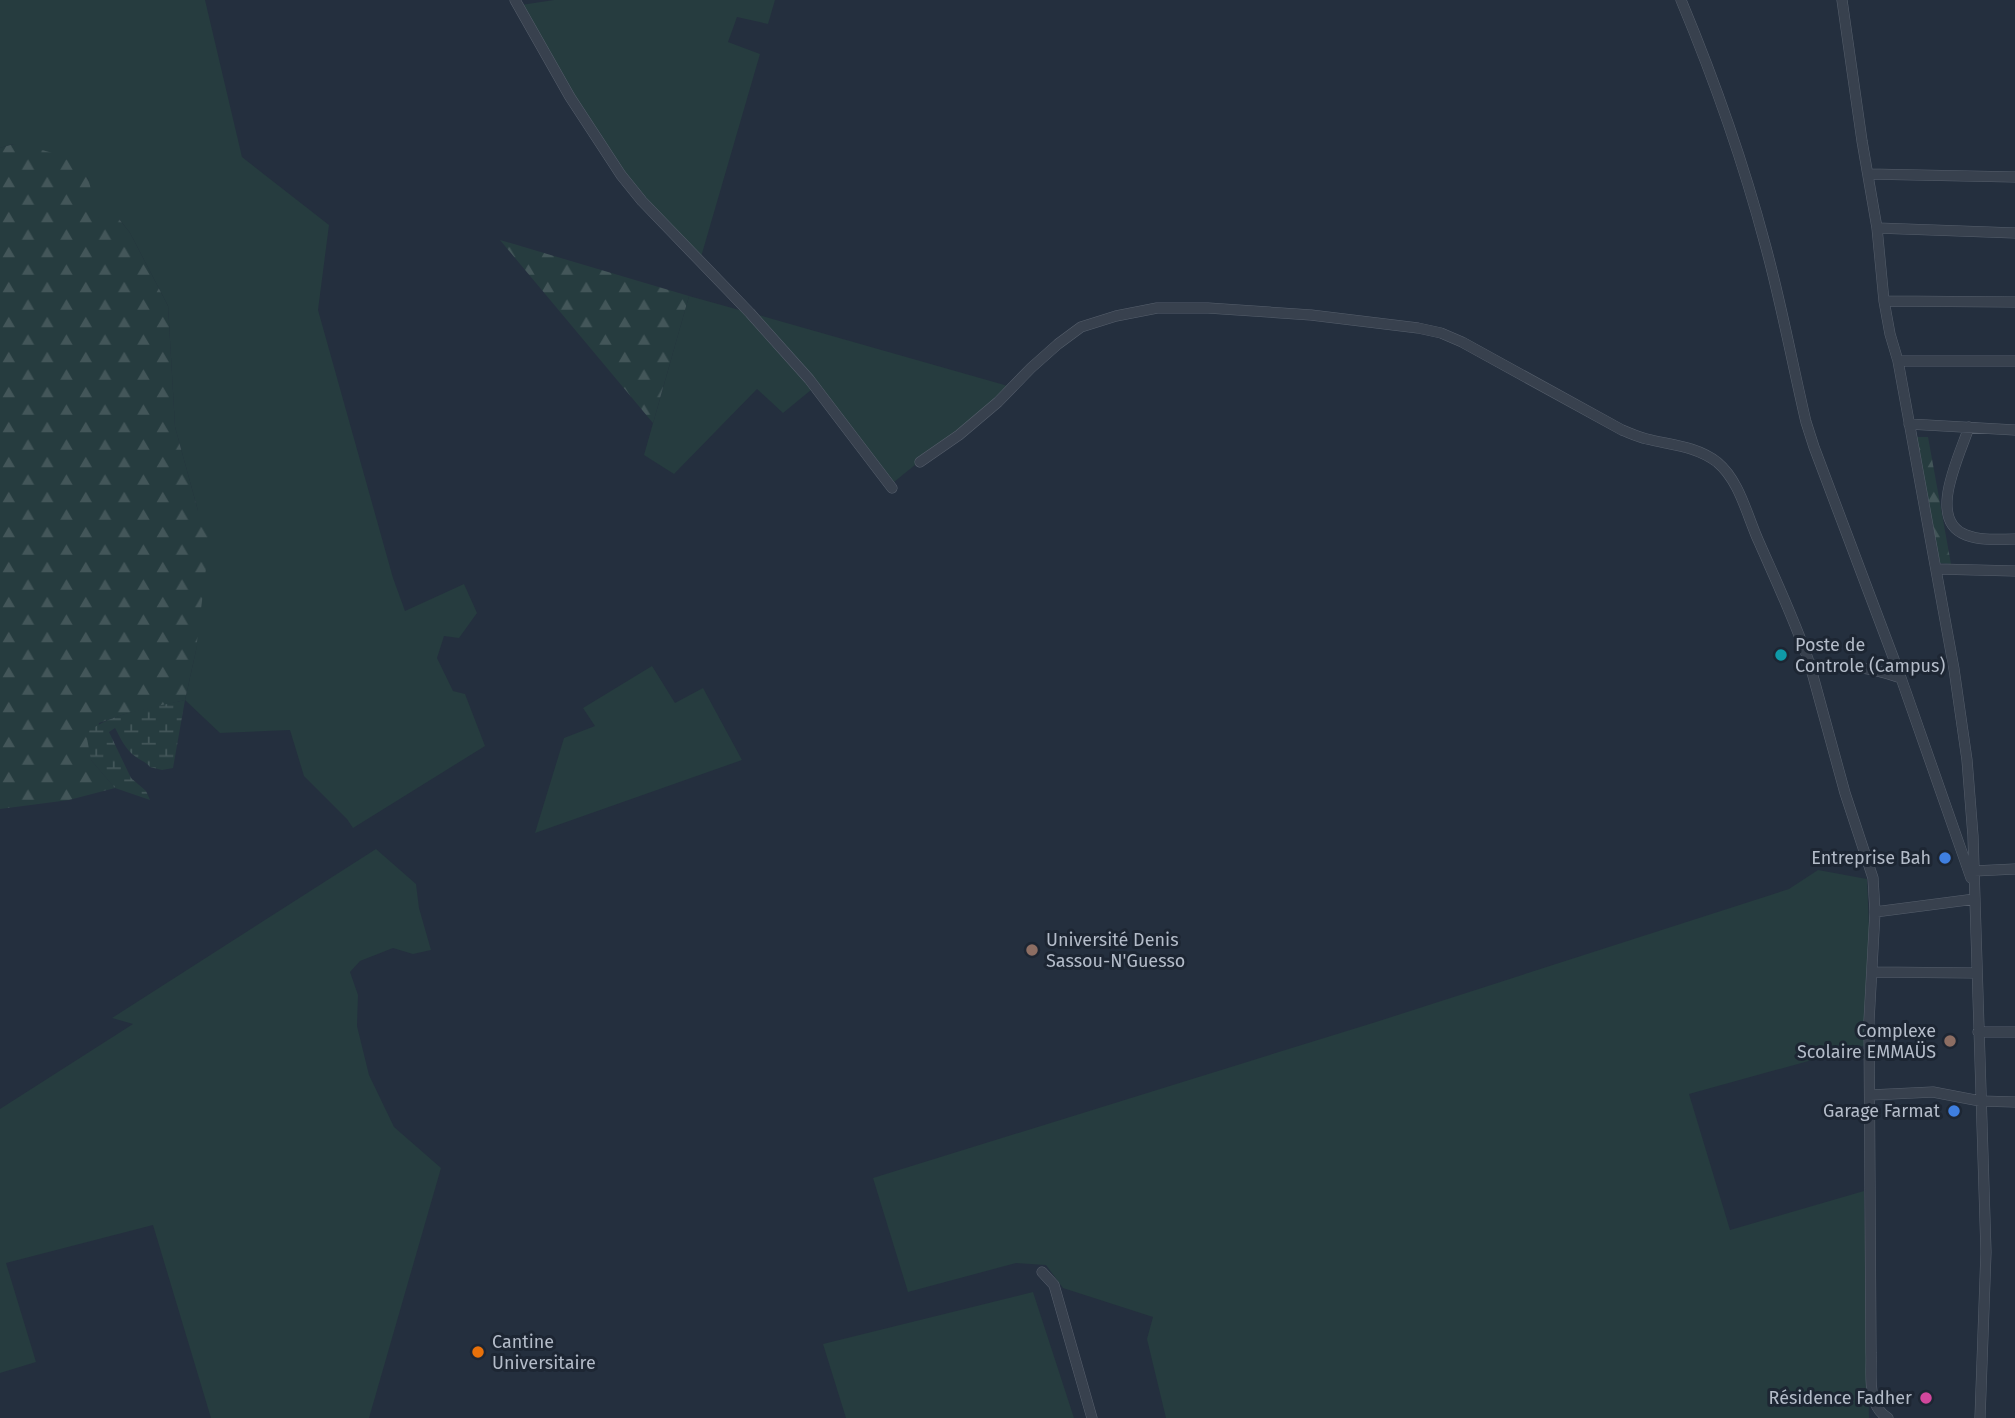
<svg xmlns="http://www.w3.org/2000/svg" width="2015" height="1418" font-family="'Fira Sans',sans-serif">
<defs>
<pattern id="forest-firs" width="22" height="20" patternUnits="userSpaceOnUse" patternTransform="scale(1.75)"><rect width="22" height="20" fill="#263c3f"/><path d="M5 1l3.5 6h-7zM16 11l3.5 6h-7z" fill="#435659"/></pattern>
<pattern id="wetland-marsh" width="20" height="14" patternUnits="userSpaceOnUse" patternTransform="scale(1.75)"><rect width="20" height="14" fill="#263c3f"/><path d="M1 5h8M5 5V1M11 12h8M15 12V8" fill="none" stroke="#435659"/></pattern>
</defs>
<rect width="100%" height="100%" fill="#242f3e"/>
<path fill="#263c3f" d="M0,0H205L242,157L329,225L318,310L393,578L405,611L464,584L477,613L459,638L444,636L437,658L453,691L465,694L485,746L353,828L347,819L304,776L290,730L220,733L185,700L196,650L198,511L175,427L168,306L130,233L119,219H99L92,208L88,178L14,144L0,148Z
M554,0H775L768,24L737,17L728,42L760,54L701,257C675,230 649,203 626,173C586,121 554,61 521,5Z
M689,296L743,311L776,344L811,390L783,413L757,389L674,474L644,455Z
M755,314L1008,386L995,400L894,482L811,375Z
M652,666L675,703L703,688L742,760L535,833L564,738L595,726L583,708Z
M376,849L416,884L419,908L431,950L413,954L393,948L360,961L350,972L358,995L357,1026L369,1075L394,1127L441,1168L369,1418H211L153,1225L6,1263L36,1362L0,1373V1109L133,1024L112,1018Z
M1818,870L1867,879L1871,976L1870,1044L1689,1094L1730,1230L1864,1191L1869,1418H1166L1147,1339L1153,1317L1063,1288L1046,1265L1016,1263L908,1292L873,1178L1376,1022L1789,889Z
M1033,1292L1074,1418H846L823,1344Z"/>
<path fill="url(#forest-firs)" d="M14,144C38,148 73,155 87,177C93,188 90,204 99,218L119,219L130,233L168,306L175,427L198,511L212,519L196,650L185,700L125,714L99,723L91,760L115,788L69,800L0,809V148Z
M500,240L689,296L653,423Z
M1915,437H1928L1951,564L1940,563Z"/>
<path fill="url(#wetland-marsh)" d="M185,700L173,768L162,770L150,767C145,761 141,761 136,757C125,749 121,739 115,728L109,732L131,778L146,791L150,800L115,788L91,760L86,733C113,712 152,708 185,700Z"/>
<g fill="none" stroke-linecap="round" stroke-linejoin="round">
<g stroke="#565f6c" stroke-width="11">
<path id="minor" d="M515,0L570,97L621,175L642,201L750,313L809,379L892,488
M1681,0C1714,79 1743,161 1765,244C1781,302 1792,362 1806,422L1814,447L1901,678L1971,878
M1842,0L1862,141L1877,228L1884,301L1890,334L1898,361L1954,669L1967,760L1973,836L1986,1252L1980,1418
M1868,174L2015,177
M1877,228L2015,233
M1884,301L2015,302
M1898,361H2015
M1909,424L2015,430
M1969,427C1960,455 1926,520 1966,535C1981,541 1999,539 2015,539
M920,462L959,435L998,402L1031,368L1058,344L1081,327L1116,316L1157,308H1208L1311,315L1418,328L1441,333L1462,342L1622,430C1630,433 1638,437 1647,439C1671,445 1696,446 1717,462C1740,481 1747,516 1759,542C1777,583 1796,623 1810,665C1846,665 1867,666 1901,678
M1937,569L2015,571
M1810,665L1845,793L1873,878L1875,912L1869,1021L1871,1353C1872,1375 1866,1405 1888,1418
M1974,871L2015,869
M1875,912L1975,899
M1872,972L1977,973
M1978,1032H2015
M1870,1095L1933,1092L1980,1101L2015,1102
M1042,1272L1054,1285L1092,1418"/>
</g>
<use href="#minor" stroke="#38414e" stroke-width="10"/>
</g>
<circle fill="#0f9aa8" stroke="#1d2633" stroke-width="2.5" cx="1781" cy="655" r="7"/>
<g fill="#3f7fe0" stroke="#1d2633" stroke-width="2.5">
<circle cx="1945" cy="858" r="7"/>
<circle cx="1954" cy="1111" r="7"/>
</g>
<g fill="#8d6e63" stroke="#1d2633" stroke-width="2.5">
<circle cx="1032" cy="950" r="7"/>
<circle cx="1950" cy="1041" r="7"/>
</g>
<circle fill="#e8710a" stroke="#1d2633" stroke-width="2.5" cx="478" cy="1352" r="7"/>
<circle fill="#d1479c" stroke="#1d2633" stroke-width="2.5" cx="1926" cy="1398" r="7"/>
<g text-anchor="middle" stroke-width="6" stroke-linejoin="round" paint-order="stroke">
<g font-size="18" fill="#b4bcc9" stroke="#1d2633" text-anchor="end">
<text x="1795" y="651" text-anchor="start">Poste de<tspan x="1795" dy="21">Controle (Campus)</tspan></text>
<text x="1931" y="864">Entreprise Bah</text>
<text x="1046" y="946" text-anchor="start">Université Denis<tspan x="1046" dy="21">Sassou-N'Guesso</tspan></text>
<text x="1936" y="1037">Complexe<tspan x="1936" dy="21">Scolaire EMMAÜS</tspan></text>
<text x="1940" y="1117">Garage Farmat</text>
<text x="492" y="1348" text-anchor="start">Cantine<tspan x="492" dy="21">Universitaire</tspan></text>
<text x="1912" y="1404">Résidence Fadher</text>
</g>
</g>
</svg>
